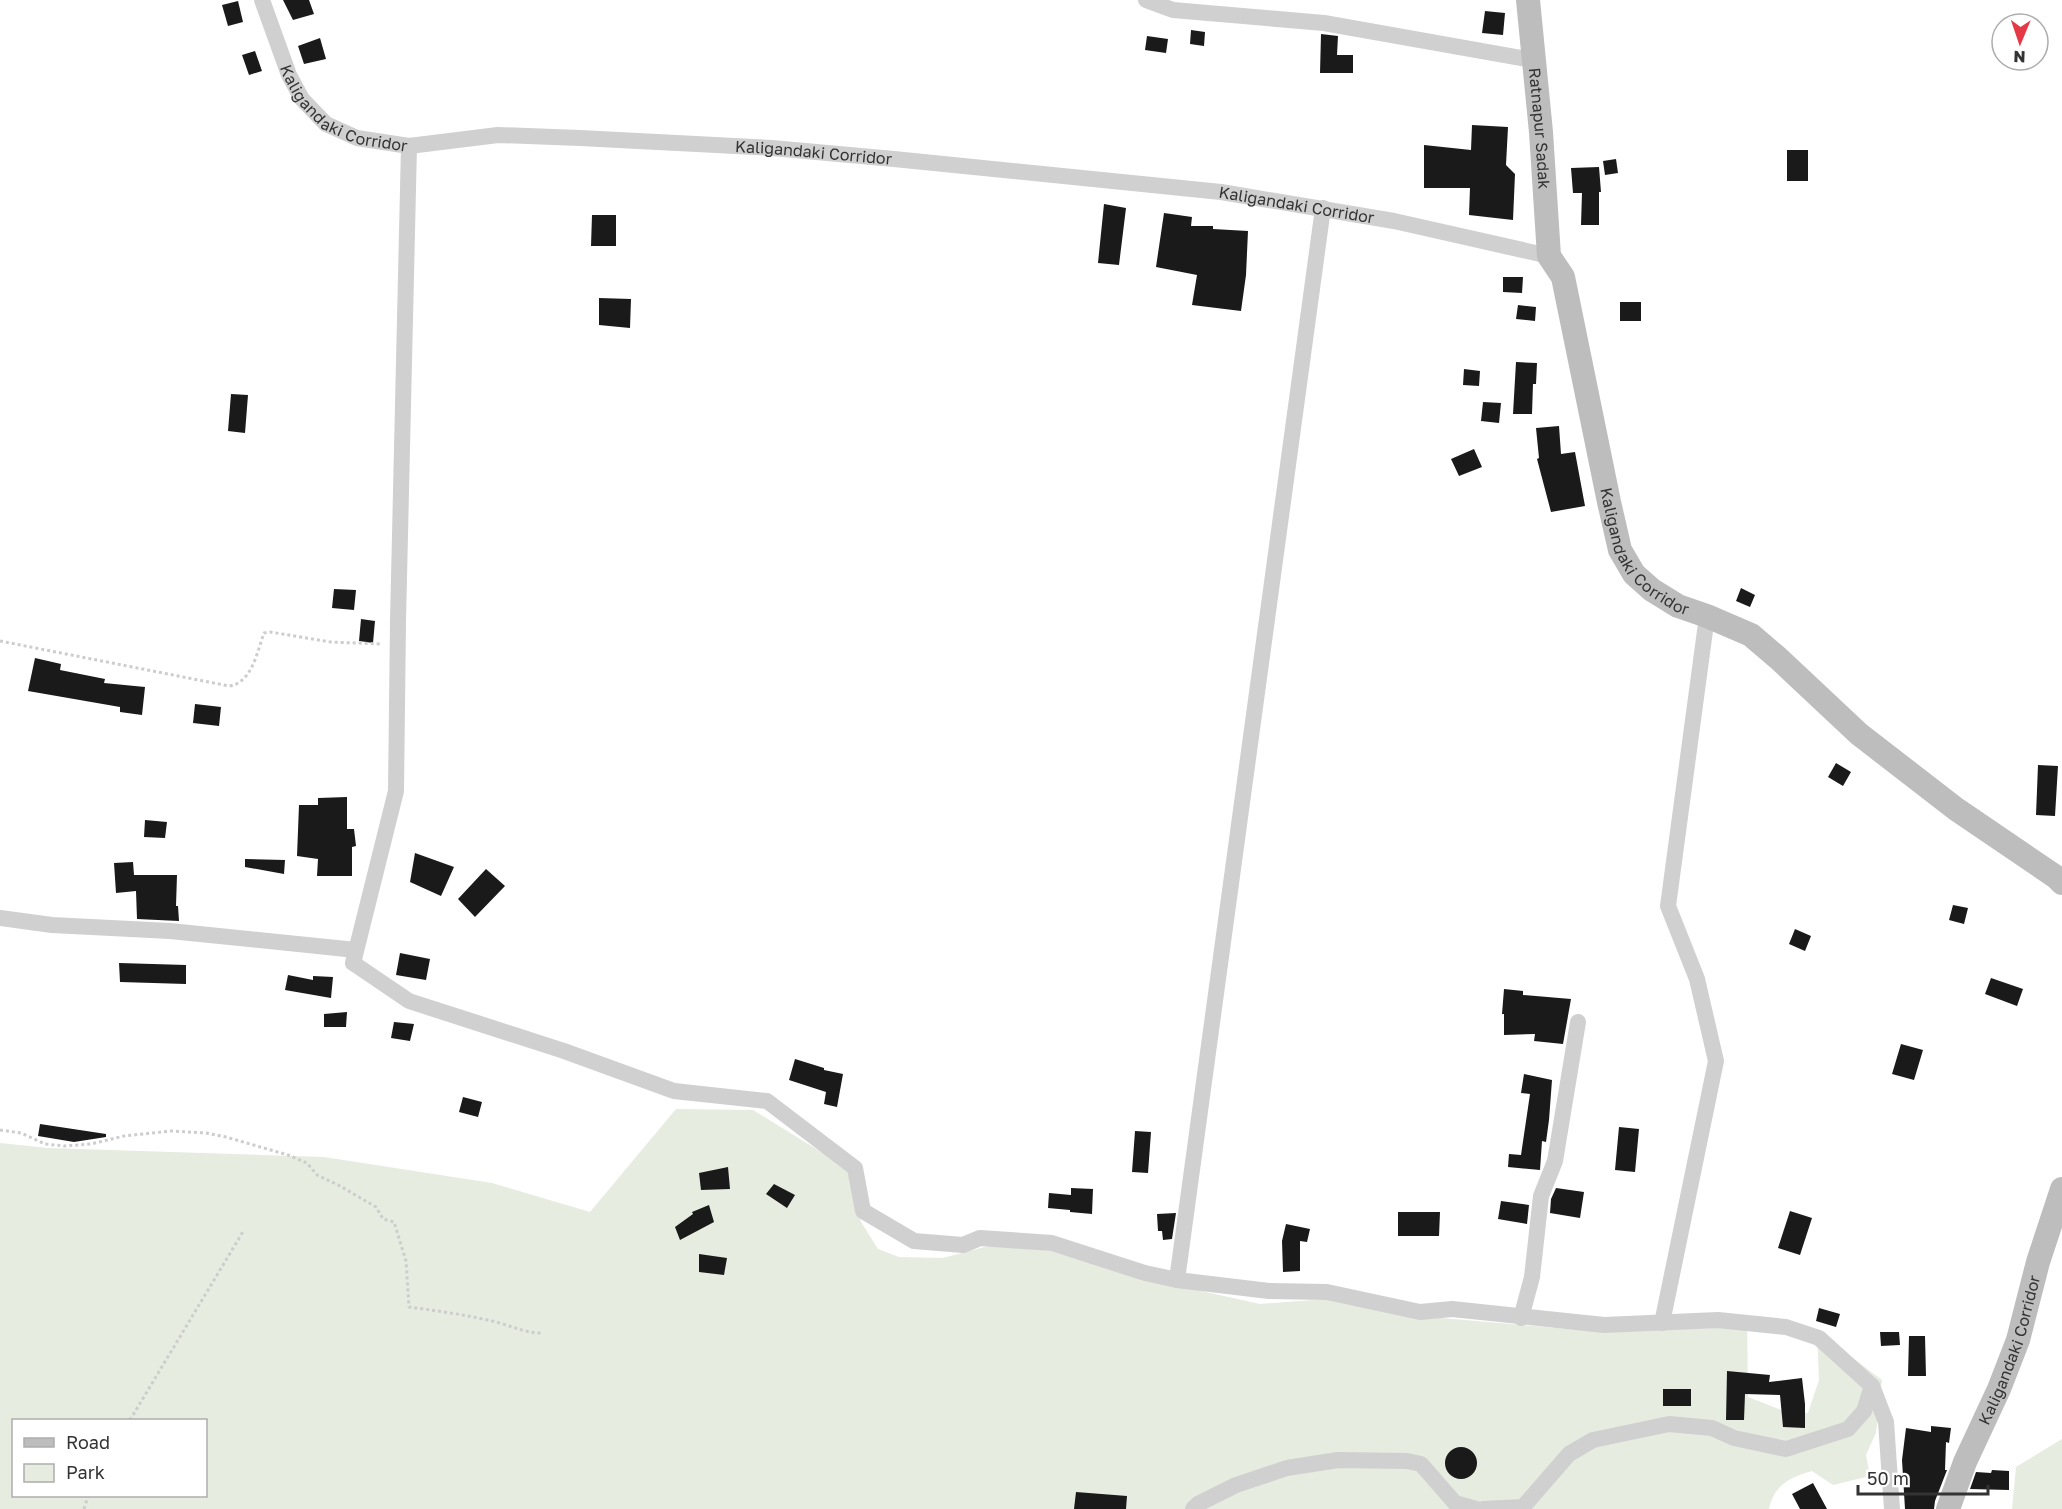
<svg xmlns="http://www.w3.org/2000/svg" width="2062" height="1509" font-family="'Golos Text',sans-serif">
<rect width="100%" height="100%" fill="#fff"/>
<path fill="#e6ecdf" fill-rule="evenodd" d="M676,1109L753,1110L847,1168L861,1222L878,1249L899,1257L943,1258L992,1245L1051,1251L1138,1277L1260,1304L1327,1299L1418,1316L1603,1332L1747,1315L1748,1397L1789,1413H1808L1819,1380L1817,1331L1882,1380L1876,1433L1866,1455L1870,1476L1833,1485L1812,1471C1790,1477 1774,1485 1769,1509H0V1143L48,1148L324,1157L492,1183L590,1212ZM14,1420H206V1496H14Z
M2062,1439V1509H2012L2016,1467Z"/>
<path fill="#1a1a1a" d="M283,0H309L314,14L293,20Z
M238,1L243,22L228,26L222,5Z
M1485,11L1505,13L1503,35L1482,33Z
M1191,30L1205,32L1204,46L1190,44Z
M1321,34L1338,36L1337,55H1353V73H1320Z
M1147,36L1168,39L1166,53L1145,50Z
M320,38L326,59L304,64L298,46Z
M255,51L262,71L249,75L242,55Z
M1472,125L1508,127L1506,165L1515,174L1513,220L1469,215L1470,188H1424V145L1471,150Z
M1787,150H1808V181H1787Z
M1616,159L1618,173L1605,175L1603,161Z
M1599,167L1601,192H1599V225H1581L1582,193H1573L1571,168Z
M1104,204L1126,208L1119,265L1098,263Z
M1164,213L1192,217L1191,226H1213V229L1248,231L1246,275L1241,311L1192,305L1197,275L1156,267Z
M592,215H616V246H591Z
M1503,277H1523L1522,293L1503,292Z
M599,298L631,299L630,328L599,325Z
M1620,302H1641V321H1620Z
M1518,305L1536,307L1535,321L1516,319Z
M1516,362L1537,363L1536,384H1533L1532,414H1513Z
M1464,369L1480,371L1479,386L1463,385Z
M231,394L248,395L245,433L228,431Z
M1483,402L1501,403L1499,423L1481,421Z
M1559,426L1561,454L1575,452L1585,506L1551,512L1537,459L1539,458L1536,428Z
M1474,449L1482,467L1459,476L1451,459Z
M1741,588L1755,595L1750,607L1736,601Z
M334,589L356,590L354,610L332,608Z
M361,619L375,621L373,643L359,641Z
M35,658L61,664L60,670L105,679L104,683L145,687L142,715L120,712V707L28,691Z
M195,704L221,707L219,726L193,723Z
M1836,763L1851,772L1843,786L1828,777Z
M2038,765L2058,766L2055,816L2036,815Z
M347,797V829H354L356,846L352,847V876H317L318,859L297,856L299,805H318V798Z
M145,820L167,822L165,838L144,837Z
M415,853L454,867L441,896L410,882Z
M245,859L285,860L284,874L245,867Z
M133,862L134,875H177L176,906H178L179,921L137,919L136,891L116,893L114,863Z
M486,869L505,886L475,917L458,899Z
M1953,905L1968,908L1964,924L1949,920Z
M1795,929L1811,936L1805,951L1789,944Z
M400,953L430,959L426,980L396,975Z
M119,963L186,965V984L120,982Z
M288,975L313,980V976L333,977L331,998L285,990Z
M1991,978L2023,989L2017,1006L1985,994Z
M1504,989L1523,991V995L1571,999L1563,1044L1534,1041L1535,1034L1504,1035V1014H1502Z
M347,1012L346,1027H324V1014Z
M394,1022L414,1024L410,1041L391,1038Z
M1901,1044L1923,1050L1914,1080L1892,1074Z
M795,1059L824,1068V1070L843,1074L837,1107L824,1104L826,1092L789,1080Z
M1524,1074L1552,1080L1549,1120L1546,1142L1542,1141L1540,1170L1508,1167L1509,1154L1521,1155L1530,1094L1521,1093Z
M463,1097L482,1102L478,1117L459,1112Z
M40,1124L106,1134V1137L74,1142L38,1136Z
M1619,1127L1639,1129L1635,1172L1615,1170Z
M1135,1131L1151,1132L1148,1173L1132,1172Z
M728,1167L730,1189L701,1190L699,1173Z
M774,1184L795,1195L787,1208L766,1194Z
M1071,1188L1093,1189L1092,1214L1070,1212V1210L1048,1208L1049,1193L1071,1195Z
M1556,1188L1584,1192L1580,1218L1550,1213L1551,1199Z
M1501,1201L1529,1205L1527,1224L1498,1219Z
M709,1205L714,1222L680,1240L675,1227L693,1214L692,1212Z
M1790,1211L1812,1218L1800,1255L1778,1248Z
M1398,1212H1440L1439,1236H1398Z
M1176,1213L1172,1239L1163,1240L1162,1231H1158L1157,1214Z
M1286,1224L1310,1229L1307,1242L1300,1241V1271L1283,1272L1282,1241Z
M699,1254L727,1258L724,1275L699,1272Z
M1819,1308L1840,1314L1836,1327L1816,1321Z
M1880,1332H1899L1900,1345L1881,1346Z
M1909,1336H1925L1926,1376H1908Z
M1727,1371L1770,1375L1769,1382L1802,1378L1805,1404V1428L1783,1427L1780,1395L1745,1394L1744,1420H1726Z
M1663,1389H1691V1406H1663Z
M1931,1426L1951,1428L1949,1443L1946,1442L1945,1470H1947L1935,1501L1934,1509H1905L1902,1460L1906,1428L1931,1432Z
M1445 1463a16 16 0 1 1 32 0a16 16 0 1 1-32 0Z
M1992,1470L2009,1471V1490L1970,1489L1976,1472L1991,1473Z
M1813,1483L1827,1509H1800L1792,1494Z
M1076,1492L1127,1496L1126,1509H1074Z"/>
<g fill="none" stroke-linecap="round" stroke-linejoin="round">
<path stroke="#cdcdcd" stroke-width="3" stroke-dasharray="3 3" stroke-linecap="butt" d="M0,641L229,686C252,683 257,652 264,633L270,632L331,642L381,644
M0,1130L21,1133L45,1144L64,1146L91,1144L124,1136L171,1131L206,1133L226,1137L288,1155L307,1163L317,1175L340,1186L376,1207L383,1219L394,1222L406,1261L409,1307C438,1311 468,1315 496,1322C512,1326 525,1333 541,1333
M130,1420L244,1230
M84,1509L88,1496"/>
<g stroke="#d0d0d0" stroke-width="16">
<path id="s1" d="M262,0L289,75L302,99L326,124L357,138L409,146L498,135L580,138L772,148L894,159L1221,192L1394,221L1549,256"/>
<path d="M1146,0L1173,10L1324,23L1533,60"/>
<path d="M409,146L398,621L396,791L353,963L409,1001L564,1051L674,1091L767,1101L855,1168L863,1211L914,1241L963,1245L980,1238L1052,1243L1145,1273L1177,1280L1269,1291L1327,1292L1420,1312L1452,1309L1604,1325L1718,1320L1786,1327L1819,1338L1872,1386L1886,1422L1892,1509"/>
<path d="M0,918L52,925L170,931L356,950"/>
<path d="M1177,1280L1323,208"/>
<path d="M1521,1318L1532,1277L1541,1196L1555,1161L1578,1022"/>
<path d="M1662,1323L1716,1061L1697,979L1668,906L1707,616"/>
<path d="M1193,1509L1198,1504L1236,1485L1287,1468L1338,1460L1407,1461L1421,1464L1455,1503L1476,1509"/>
<path d="M1483,1509L1523,1507L1569,1454L1593,1440L1669,1424L1712,1428L1734,1438L1786,1449L1848,1429L1864,1411L1872,1386"/>
</g>
<g stroke="#bdbdbd" stroke-width="24">
<path id="s2" d="M1528,0L1541,132L1549,256L1563,277L1609,502L1620,550L1634,574L1652,590L1678,606L1707,616L1751,635L1778,658L1859,734L1956,809L2056,877L2062,883"/>
<path id="s3" d="M1948,1509L1965,1462L1999,1389L2018,1340L2038,1262L2062,1189"/>
</g>
</g>
<g text-anchor="middle" stroke-width="6" stroke-linejoin="round" paint-order="stroke">
<g font-size="16" fill="#333" stroke="#fff">
<text dy="6" stroke="none"><textPath href="#s1" startOffset="148">Kaligandaki Corridor</textPath></text>
<text dy="6" stroke="none"><textPath href="#s2" startOffset="129">Ratnapur Sadak</textPath></text>
<text dy="6" stroke="none"><textPath href="#s1" startOffset="634">Kaligandaki Corridor</textPath></text>
<text dy="6" stroke="none"><textPath href="#s1" startOffset="1120">Kaligandaki Corridor</textPath></text>
<text dy="6" stroke="none"><textPath href="#s2" startOffset="576">Kaligandaki Corridor</textPath></text>
<text dy="6" stroke="none"><textPath href="#s3" startOffset="171">Kaligandaki Corridor</textPath></text>
</g>
</g>
<rect x="12" y="1419" width="195" height="78" fill="#ffffff" stroke="#adadad" stroke-width="1.5"/>
<rect x="24" y="1438" width="30" height="9" fill="#bdbdbd" stroke="#adadad" stroke-width="1.5"/>
<text x="66" y="1449" font-size="18" fill="#333333">Road</text>
<rect x="24" y="1464" width="30" height="18" fill="#e6ecdf" stroke="#adadad" stroke-width="1.5"/>
<text x="66" y="1479" font-size="18" fill="#333333">Park</text>
<g transform="translate(2020 42) rotate(182)"><circle r="28" fill="#ffffff" stroke="#adadad" stroke-width="1.5"/>
<path d="M0-4.5L10 22L0 15L-10 22Z" fill="#e63946"/>
<text y="-9" font-size="16" font-weight="bold" text-anchor="middle" fill="#333333">N</text>
</g>
<path d="M1858 1485v9h130v-9" fill="none" stroke="#333333" stroke-width="3"/>
<text x="1867" y="1485" font-size="18" fill="#333333" stroke="#ffffff" stroke-width="4.5" paint-order="stroke">50 m</text>
</svg>
